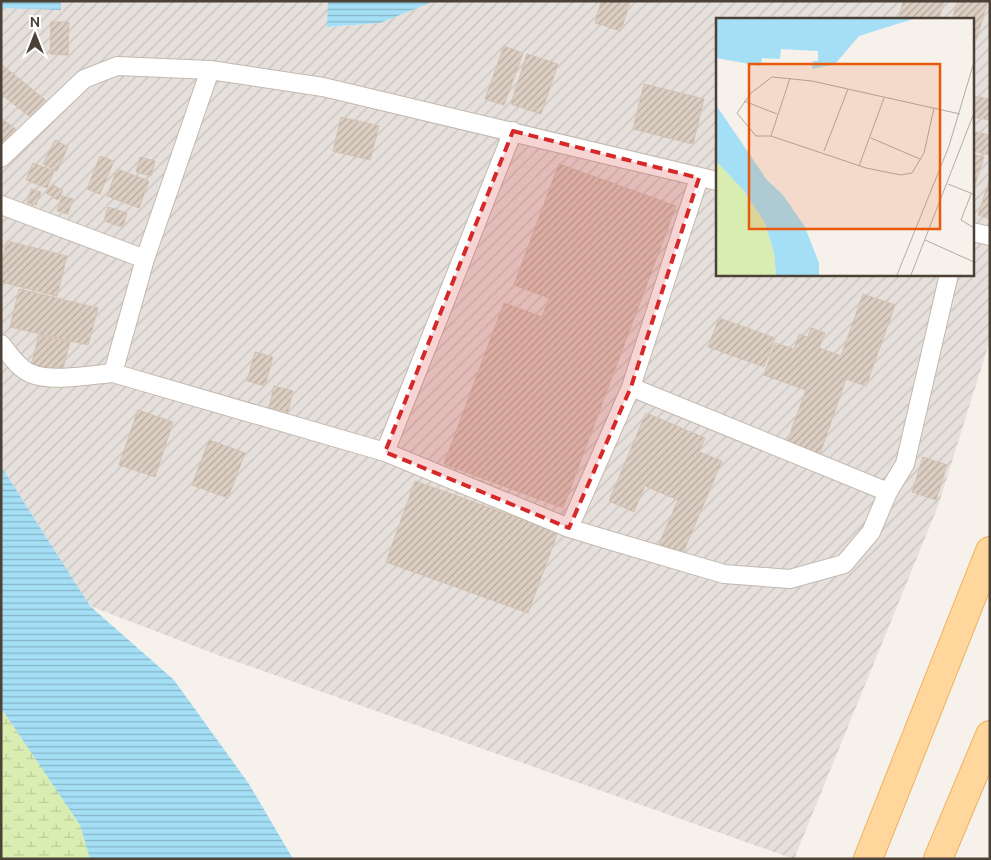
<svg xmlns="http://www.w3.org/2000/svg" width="991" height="860" font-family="Ubuntu,sans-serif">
<defs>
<pattern id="industrial-furrows" width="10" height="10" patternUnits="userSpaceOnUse" patternTransform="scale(1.25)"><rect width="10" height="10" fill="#e6e0dc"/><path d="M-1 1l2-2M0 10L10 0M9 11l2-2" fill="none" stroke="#c7c1bd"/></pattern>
<pattern id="wetland-marsh" width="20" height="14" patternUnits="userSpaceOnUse" patternTransform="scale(1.25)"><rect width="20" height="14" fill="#d9edb1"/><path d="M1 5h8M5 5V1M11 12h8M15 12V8" fill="none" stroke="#bccc99"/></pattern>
<pattern id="water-rules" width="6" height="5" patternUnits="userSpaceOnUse" patternTransform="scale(1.25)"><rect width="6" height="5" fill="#a4dff6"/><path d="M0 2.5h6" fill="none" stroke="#88b6c8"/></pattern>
<pattern id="building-hatch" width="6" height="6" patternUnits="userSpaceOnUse" patternTransform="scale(1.25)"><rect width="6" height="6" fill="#dccec2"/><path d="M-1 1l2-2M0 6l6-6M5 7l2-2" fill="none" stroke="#b4a99e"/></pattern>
</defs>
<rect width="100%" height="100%" fill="#f6f1eb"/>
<path fill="url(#industrial-furrows)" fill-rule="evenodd" d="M61,1H328V27L380,23L435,1H990V340L938,506L794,859L215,654L90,606L1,466V8L61,10ZM717,19H972V274H717Z"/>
<path fill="url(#wetland-marsh)" d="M1,708L80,825L90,859H1Z"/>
<path fill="url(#water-rules)" d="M1,1H61V10L1,8Z
M328,1H435L380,23L327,27Z
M1,466L90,606L174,680L249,784L293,859H90L80,825L1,708Z"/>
<path fill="url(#building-hatch)" stroke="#d4c2b2" d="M601,1H630L621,31L595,23Z
M903,1H944L939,19H899Z
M958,1H988L976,41L972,39V19H952Z
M51,22H69L68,55L50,54Z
M504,46L523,53L504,105L485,99Z
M527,54L558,64L541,114L511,104Z
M1,64L48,102L34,120L1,94Z
M644,84L704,99L693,144L633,129Z
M972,96L990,99V120L972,117Z
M341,117L379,126L370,160L333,151Z
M1,118L18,131L1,153Z
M972,131L990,135V155L972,151Z
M55,140L68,147L57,171L43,164Z
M972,154L984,157L972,194Z
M100,156L114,161L100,194L87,189Z
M140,157L155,161L151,176L136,172Z
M33,163L54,171L47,188L26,180Z
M559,164L676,206L563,508L444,464L504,303L542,317L549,298L514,285Z
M117,169L149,181L139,208L107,196Z
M990,178V219L978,215Z
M52,184L63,191L58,200L46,193Z
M31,189L41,192L36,205L27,203Z
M62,196L73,199L68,214L57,211Z
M108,207L127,213L123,227L104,221Z
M7,241L67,256L57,296L1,282V264Z
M19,289L98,308L88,345L10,327Z
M863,294L895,305L866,386L846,379L820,454L787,442L806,390L764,375L775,343L794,349L799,334L808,337L811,328L825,333L819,348L841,356Z
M719,318L775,338L764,367L708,347Z
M39,335L70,342L62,372L31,365Z
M255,352L273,357L265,386L247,381Z
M274,386L293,391L288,412L269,408Z
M138,410L173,422L155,477L119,465Z
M646,413L705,438L699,452L722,461L683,553L659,544L678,500L645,486L634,512L609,501Z
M209,440L245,453L228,498L192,485Z
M923,457L947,465L936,500L912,492Z
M415,481L558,532L528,613L386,562Z"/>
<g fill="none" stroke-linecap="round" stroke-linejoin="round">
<g stroke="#c3b8ac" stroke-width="20">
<path id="street" d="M1,158L84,79L117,66L210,70L323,87L717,181
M1,205L145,259
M972,232L990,236
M1,344C10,355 19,369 32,374C51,382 92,375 113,373L385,452L569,528L605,539L724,574L790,579L844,564L871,532L888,492L905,464L949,274
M113,373L145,259L210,70
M631,387L888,492
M385,452L513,131
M569,528L631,387L699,178"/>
</g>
<g stroke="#edb262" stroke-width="30">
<path id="primary" d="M868,859L990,551
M938,859L990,735"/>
</g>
<use href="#street" stroke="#fff" stroke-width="18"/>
<use href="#primary" stroke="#ffd69b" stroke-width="28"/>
</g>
<path fill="#d62828" fill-opacity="0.2" stroke="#d62828" stroke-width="4" stroke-dasharray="10 6" stroke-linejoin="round" d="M513,131L699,178L631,387L569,528L385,452Z"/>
<g transform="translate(716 18)">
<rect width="258" height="258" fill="#f6f1eb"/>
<path d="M0,143L28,173L49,205L58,235L60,257H0Z" fill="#d9edb1"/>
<path d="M0,1H197L143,18L119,46L96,51L97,43H102V33L65,31L64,41L46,40L45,48L0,40ZM0,87L51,162L67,177L89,209L103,245V257H60L58,235L49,205L28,173L0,143Z" fill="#a4dff6"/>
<path fill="none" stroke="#b2aba3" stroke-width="1" d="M28,83L61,96M218,90L208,135L196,155L185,157L150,150L55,118H40L21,95L35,75L56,59L96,63L244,96M55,118L74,60M155,120L204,141M108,133L132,71M143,148L168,80M232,166L257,176M255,176L245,202L258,210M209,222L258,244M181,257L233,128L258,44M195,257L258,95"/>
<path fill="#e8590c" fill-opacity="0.15" stroke="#e8590c" stroke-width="2.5" d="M33,46H224V211H33Z"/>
<rect width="258" height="258" fill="none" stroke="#4b4137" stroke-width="2.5"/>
</g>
<rect width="991" height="860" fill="none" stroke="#4b4137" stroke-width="5"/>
<g transform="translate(35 35)" stroke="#ffffff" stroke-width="4" paint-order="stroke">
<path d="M0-4L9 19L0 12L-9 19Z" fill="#4b4137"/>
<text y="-8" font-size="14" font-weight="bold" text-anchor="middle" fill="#4b4137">N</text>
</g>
</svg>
